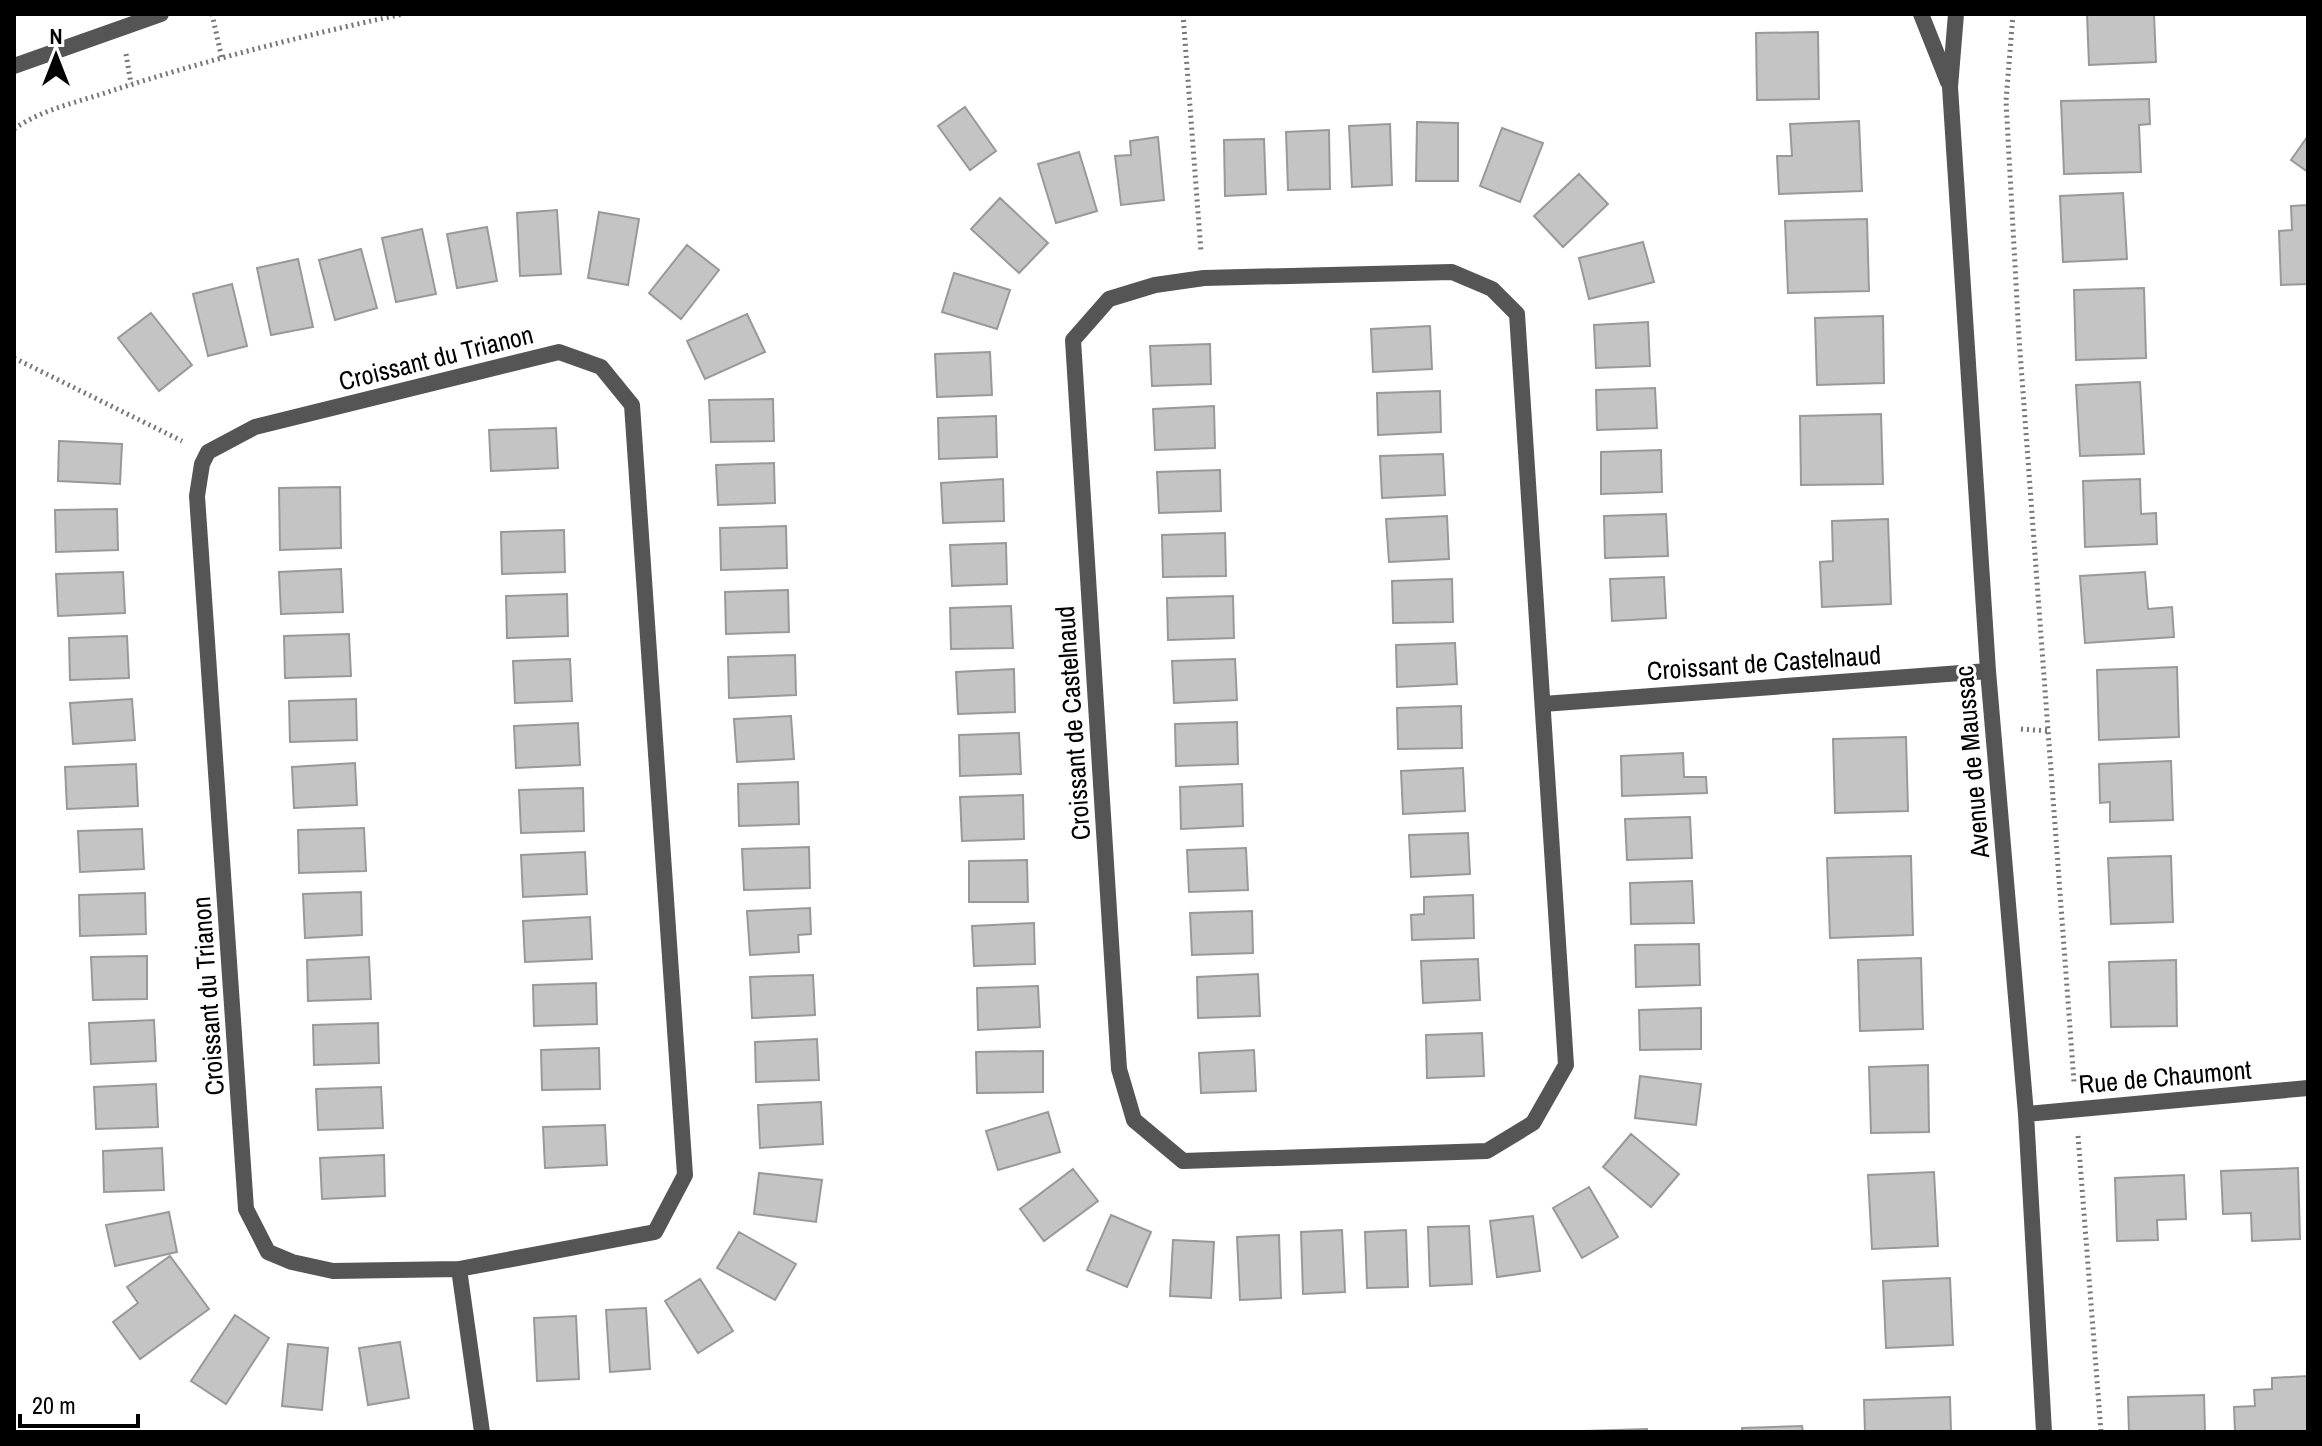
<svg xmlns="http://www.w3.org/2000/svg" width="2322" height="1446" font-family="'Archivo Narrow',sans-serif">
<rect width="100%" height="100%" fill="#fff"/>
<path fill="#c4c4c4" stroke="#999" stroke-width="2" d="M2087,14H2154L2156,62L2089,65Z
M1818,32L1819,99L1757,100L1756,33Z
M2149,99L2150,124L2139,125L2141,172L2064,174L2061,101Z
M965,107L996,151L970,170L938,126Z
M1859,121L1862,191L1779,194L1777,156H1792L1790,124Z
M1417,122L1458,123V181H1416Z
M1390,124L1392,185L1352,187L1349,126Z
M1502,128L1543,143L1520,202L1480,186Z
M1329,130L1330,189L1288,190L1286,132Z
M2308,136V172L2291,160Z
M1158,137L1164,200L1121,205L1115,156L1131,155L1130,141Z
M1264,139L1266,194L1225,196L1224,140Z
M1079,152L1097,211L1056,223L1038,164Z
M1579,174L1608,204L1563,247L1534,216Z
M2123,193L2127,259L2063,262L2060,196Z
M1000,198L1048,243L1019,273L971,229Z
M2308,205V284L2281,285L2279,231L2292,230L2291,206Z
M557,210L561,274L520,276L517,213Z
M599,212L639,219L628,285L588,278Z
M1867,219L1869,291L1788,293L1785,221Z
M487,227L497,281L457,288L447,234Z
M422,229L436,294L396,302L382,238Z
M1643,242L1654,282L1589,299L1579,258Z
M687,245L719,270L681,319L649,293Z
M361,249L377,308L335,320L319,260Z
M298,259L313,327L271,335L257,268Z
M954,273L1010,290L997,329L942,312Z
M232,284L247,346L208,356L193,294Z
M2144,288L2146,358L2076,360L2074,290Z
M151,313L192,365L159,391L118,338Z
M747,314L765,352L705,379L687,341Z
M1883,316L1884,383L1817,385L1815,318Z
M1648,322L1650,366L1596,368L1594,325Z
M1430,326L1432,369L1373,372L1371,329Z
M1210,344L1211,384L1152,386L1150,346Z
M990,352L992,395L937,397L935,354Z
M2140,382L2144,454L2080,456L2076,385Z
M1655,388L1657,428L1597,430L1596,390Z
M1440,391L1441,432L1378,435L1377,393Z
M773,399L774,441L711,442L709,400Z
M1214,406L1215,448L1155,450L1153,409Z
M1881,414L1883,484L1801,485L1800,416Z
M996,416L997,457L939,459L938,418Z
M556,428L558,468L491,471L489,430Z
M59,441L122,444L120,484L58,481Z
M1661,450L1662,492L1601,494V452Z
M1443,454L1445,495L1382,498L1380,456Z
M774,463L775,503L718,505L716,465Z
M1220,470L1221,511L1159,513L1157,472Z
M1003,479L1004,521L943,523L941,483Z
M2140,479L2141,514L2156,513L2157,544L2085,547L2083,481Z
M340,487L341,548L280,550L279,488Z
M117,509L118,550L56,552L55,510Z
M1666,514L1668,556L1605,558L1604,516Z
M1447,516L1449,559L1389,562L1386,519Z
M1888,519L1891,604L1822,607L1820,562L1833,561L1832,521Z
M786,526L787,568L721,570L720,528Z
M564,530L565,572L502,574L501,532Z
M1225,533L1226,576L1163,577L1162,535Z
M1006,543L1007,584L952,586L950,545Z
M341,569L343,612L281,614L279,572Z
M123,572L125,613L58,616L56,574Z
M2145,572L2148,609L2172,607L2174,637L2085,643L2080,576Z
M1664,577L1666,618L1612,621L1610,579Z
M1452,579L1453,622L1393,623L1392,581Z
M788,590L789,632L726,634L725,592Z
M567,594L568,636L507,638L506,596Z
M1233,596L1234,638L1168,640L1167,598Z
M1011,606L1013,648L951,649L950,608Z
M349,634L351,676L285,678L284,636Z
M127,636L129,678L70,680L69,638Z
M1455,643L1457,684L1397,687L1396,645Z
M795,655L796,695L729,698L728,657Z
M570,659L572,701L515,703L513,661Z
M1235,659L1237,700L1174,703L1172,661Z
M2177,667L2179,737L2099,740L2097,670Z
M1014,669L1015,712L958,714L956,672Z
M132,699L135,740L73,744L70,703Z
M356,699L357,740L290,742L289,701Z
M1461,706L1462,748L1398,749L1397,708Z
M791,716L794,759L737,762L734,719Z
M1237,722L1238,764L1176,766L1175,724Z
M578,723L580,765L516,768L514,726Z
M1019,733L1021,774L960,776L959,735Z
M1906,737L1908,811L1835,813L1833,739Z
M1683,753L1684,777H1706L1707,793L1622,796L1621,756Z
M2171,761L2173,820L2110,822V802L2100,803L2099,764Z
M355,763L357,805L294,808L292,767Z
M136,764L138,806L67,809L65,767Z
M1463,768L1465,811L1403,814L1401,771Z
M798,782L799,824L739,826L738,784Z
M1242,784L1243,826L1181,829L1180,787Z
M583,788L584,831L521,833L519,790Z
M1023,795L1024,839L962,841L960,797Z
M1690,817L1692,858L1627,860L1625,819Z
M364,828L366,871L299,873L298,830Z
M142,829L144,869L80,872L78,831Z
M1468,833L1470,874L1411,877L1409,835Z
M809,847L810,888L744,890L742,849Z
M1246,848L1248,890L1189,892L1187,850Z
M585,852L587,894L523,897L521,855Z
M1911,856L1913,935L1830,938L1827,858Z
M2171,856L2173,922L2111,924L2108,858Z
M1027,860L1028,902H969V861Z
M1692,881L1694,923L1631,924L1630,883Z
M361,892L362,935L305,938L303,894Z
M145,893L146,934L80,936L79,895Z
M1473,895L1474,938L1412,940L1411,915L1424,914V897Z
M810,908L811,934L798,935L799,952L750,955L747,911Z
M1252,911L1253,953L1192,955L1190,913Z
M590,917L592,959L525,962L523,921Z
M1034,923L1035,964L974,966L972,926Z
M1699,944L1700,985L1636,987L1635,945Z
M147,956V999L93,1000L91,957Z
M369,957L371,999L308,1001L307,960Z
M1921,958L1923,1029L1860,1031L1858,960Z
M1478,959L1480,1000L1423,1003L1421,961Z
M2176,960L2177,1026L2111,1027L2109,962Z
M1258,974L1260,1016L1198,1018L1197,977Z
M813,975L815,1015L752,1018L750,977Z
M596,983L597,1024L534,1026L533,985Z
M1038,986L1040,1027L978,1030L977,988Z
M1701,1008V1049L1640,1050L1639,1010Z
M154,1020L156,1061L91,1064L89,1023Z
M378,1023L379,1063L314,1065L313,1025Z
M1482,1033L1484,1076L1427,1078L1426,1035Z
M817,1039L819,1080L756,1082L755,1042Z
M599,1048L600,1089L542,1090L541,1050Z
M1254,1050L1256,1091L1201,1093L1199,1053Z
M1043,1051V1092L977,1093L976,1052Z
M1928,1065L1929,1132L1871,1133L1869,1067Z
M1640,1076L1701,1084L1696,1125L1635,1118Z
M156,1084L158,1127L96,1129L94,1087Z
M381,1087L383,1128L318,1130L316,1089Z
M821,1102L823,1144L760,1148L758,1105Z
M1048,1112L1060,1152L998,1170L986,1131Z
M605,1125L607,1165L545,1168L543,1127Z
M1631,1134L1679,1174L1651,1207L1603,1167Z
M162,1148L164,1190L104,1192L103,1151Z
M384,1155L385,1196L322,1199L320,1158Z
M2298,1168L2300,1239L2252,1241L2251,1213L2223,1214L2221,1171Z
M1073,1169L1098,1201L1044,1241L1020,1209Z
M1934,1172L1938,1246L1872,1249L1868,1175Z
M759,1173L822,1180L816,1222L754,1214Z
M2184,1175L2186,1219L2157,1220L2158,1240L2117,1241L2115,1178Z
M1589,1187L1618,1237L1582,1258L1553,1208Z
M169,1212L177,1252L115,1266L106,1225Z
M1111,1215L1151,1232L1127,1287L1087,1270Z
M1533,1216L1540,1271L1497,1277L1490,1221Z
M1469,1226L1472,1284L1430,1286L1428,1227Z
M1342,1230L1345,1292L1303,1294L1301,1232Z
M1406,1230L1408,1287L1367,1288L1365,1232Z
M739,1232L796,1264L775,1300L717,1268Z
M1279,1235L1281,1298L1240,1300L1237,1237Z
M1173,1240L1214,1242L1211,1298L1170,1296Z
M170,1256L209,1309L140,1359L113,1322L138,1303L127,1287Z
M1950,1278L1953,1345L1886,1348L1883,1281Z
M700,1279L733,1331L698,1353L665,1301Z
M646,1308L650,1369L610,1372L606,1310Z
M235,1315L269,1338L226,1404L191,1381Z
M576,1316L579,1379L537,1381L534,1318Z
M400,1342L409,1398L368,1405L359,1348Z
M288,1344L328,1348L322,1410L282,1406Z
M2308,1376V1432H2235L2234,1407L2255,1406L2254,1390L2272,1389V1378Z
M2204,1395L2205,1432H2129L2128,1397Z
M1950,1397L1951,1432H1865L1864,1400Z
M1802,1426L1803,1432H1742V1428Z
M1647,1429V1432H1584V1431Z"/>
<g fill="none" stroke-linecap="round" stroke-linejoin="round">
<path stroke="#777" stroke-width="5" stroke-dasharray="2 4" stroke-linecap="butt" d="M212,14L222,59
M1183,14L1201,252
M2013,14L2006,101L2019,338L2074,1082
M126,54L131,84
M14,129C42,109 79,102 111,91C207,60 305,35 403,14
M14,358L182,441
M2021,729L2048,731
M2078,1136L2101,1432"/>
<path stroke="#555" stroke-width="16" d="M1921,14L1948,82
M1956,14L1950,87L1988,671L2026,1114L2044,1432
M1452,272L1492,289L1517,314L1566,1065L1533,1123L1487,1151L1183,1161L1134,1120L1119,1069L1073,340L1109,299L1155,285L1204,278Z
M559,352L601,367L632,405L685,1175L655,1232L459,1269L333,1271L292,1262L268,1252L246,1209L197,496L202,464L208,452L255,427Z
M1543,704L1988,671
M2026,1114L2308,1088
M459,1269L482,1432"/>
<path stroke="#555" stroke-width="16" d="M14,66L161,14"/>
</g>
<g text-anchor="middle" stroke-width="6" stroke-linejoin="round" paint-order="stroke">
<g font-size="26" fill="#000" stroke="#fff">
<text transform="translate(436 358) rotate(-14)" y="9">Croissant du Trianon</text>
<text transform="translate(1764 663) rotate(-4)" y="9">Croissant de Castelnaud</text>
<text transform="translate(1073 723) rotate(-94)" y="9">Croissant de Castelnaud</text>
<text transform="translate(1972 762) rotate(-95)" y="9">Avenue de Maussac</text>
<text transform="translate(208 996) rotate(-94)" y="9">Croissant du Trianon</text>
<text transform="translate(2165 1077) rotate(-5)" y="9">Rue de Chaumont</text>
</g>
</g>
<rect width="2322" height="1446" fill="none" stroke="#000000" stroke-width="32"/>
<g transform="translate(56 56)" stroke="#ffffff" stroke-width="6" paint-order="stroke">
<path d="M0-6L14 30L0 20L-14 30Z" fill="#000000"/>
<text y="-12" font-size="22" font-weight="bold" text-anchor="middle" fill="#000000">N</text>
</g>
<path d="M20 1414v12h118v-12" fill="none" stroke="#000000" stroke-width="4"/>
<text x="32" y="1414" font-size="24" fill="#000000" stroke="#ffffff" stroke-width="6" paint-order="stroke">20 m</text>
</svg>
